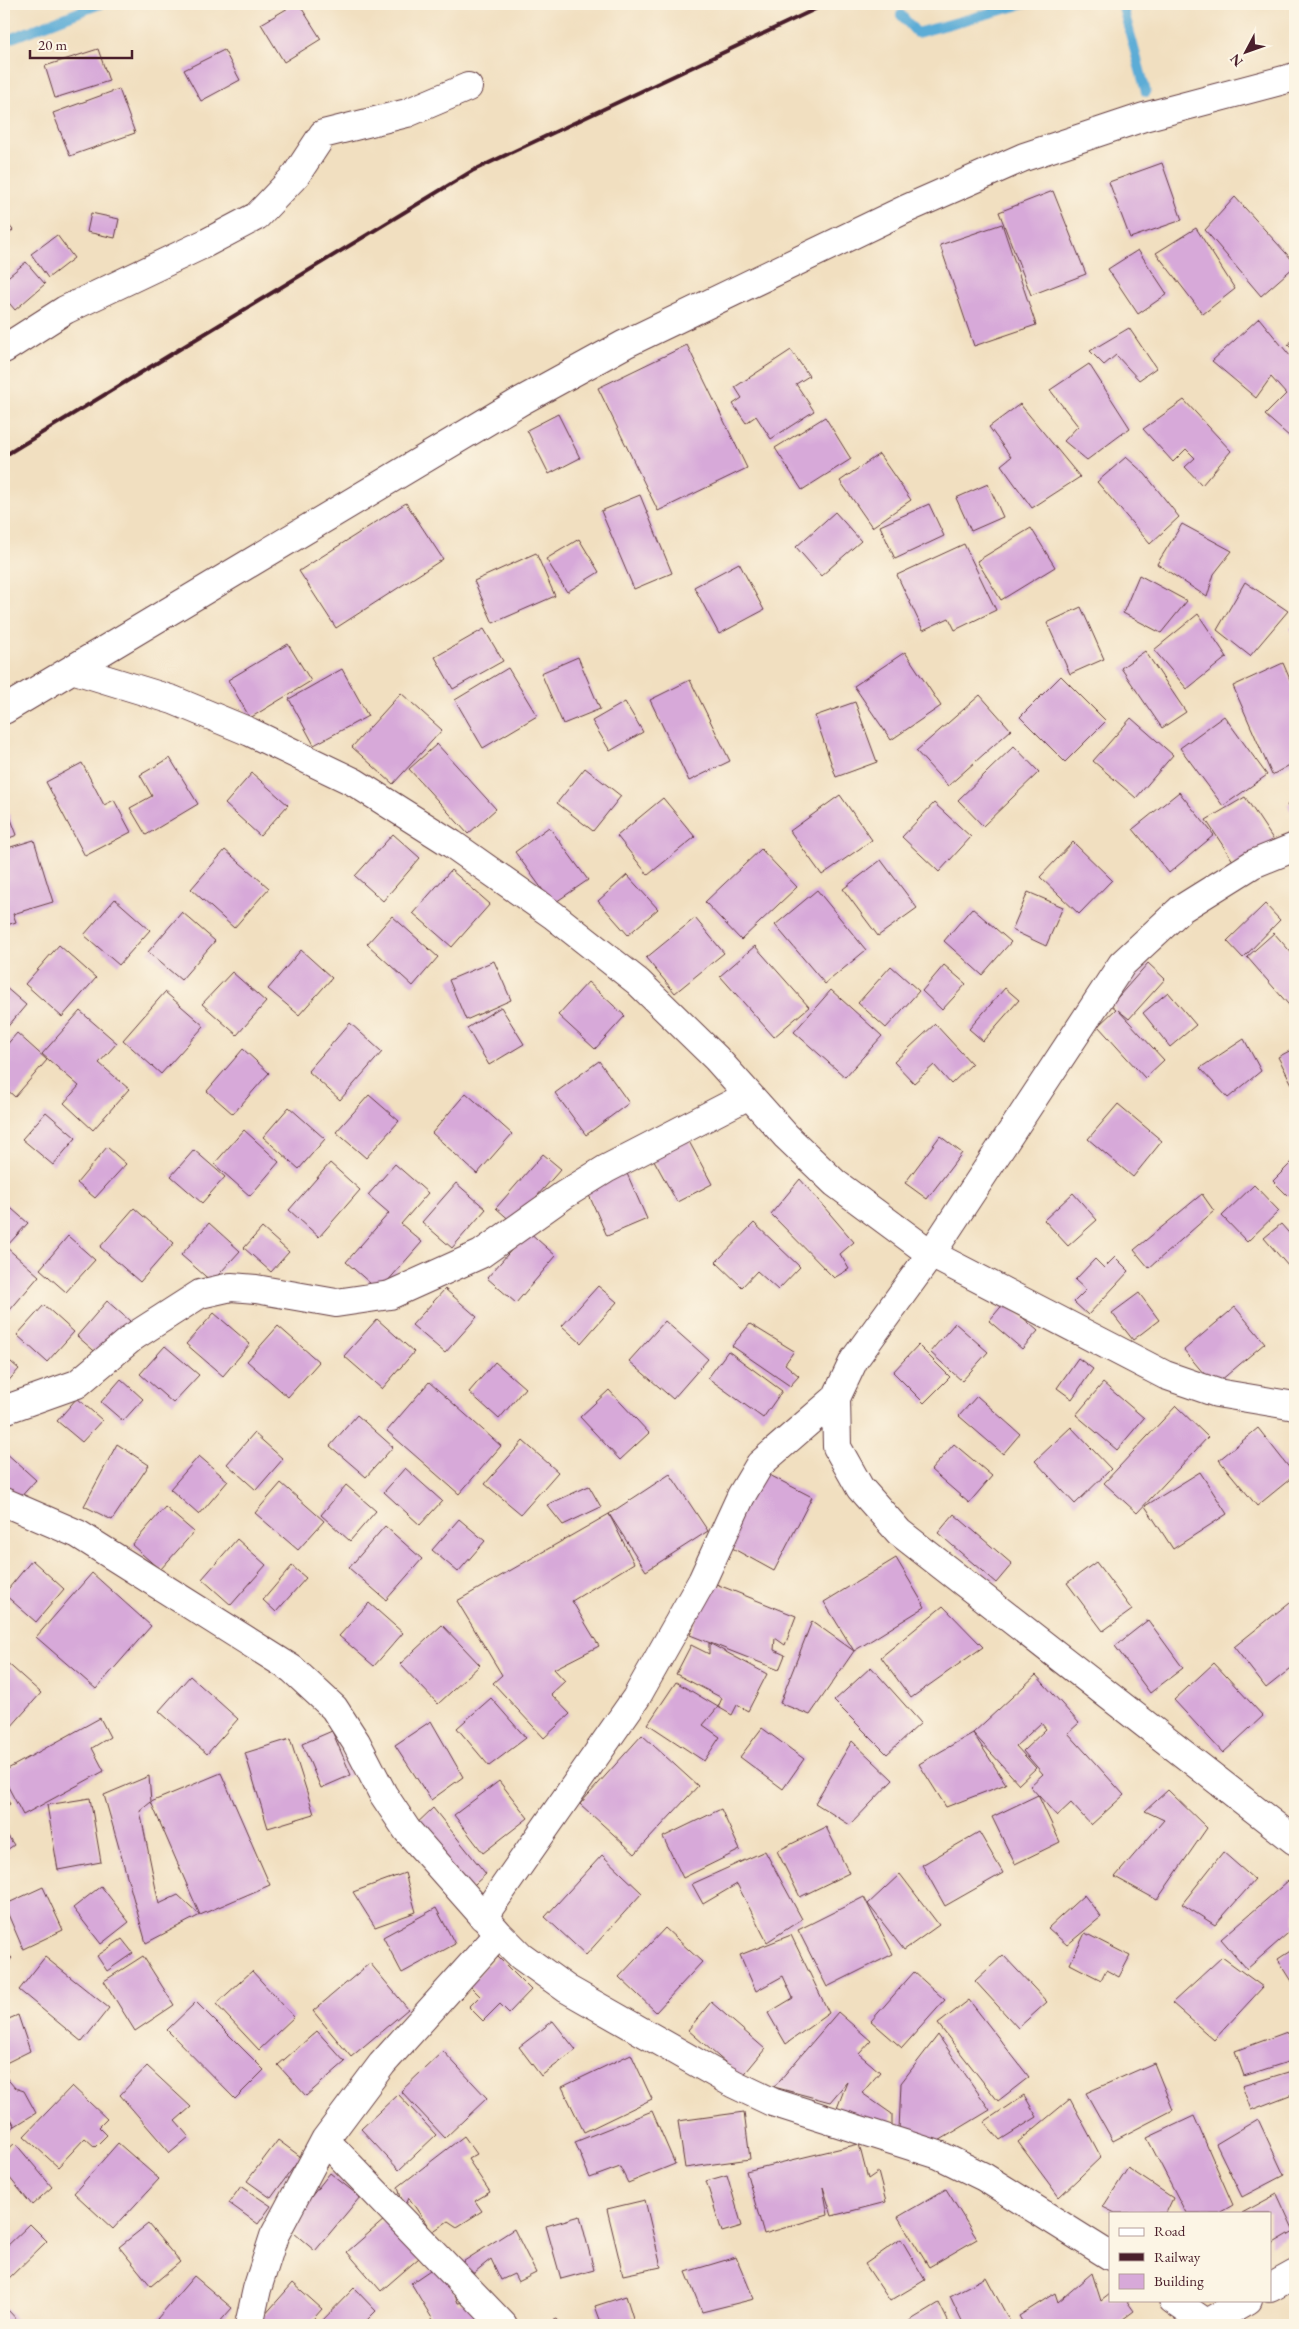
<svg xmlns="http://www.w3.org/2000/svg" width="1299" height="2329" font-family="'EB Garamond',serif">
<rect width="100%" height="100%" fill="#fcf5e5"/>
<filter id="ink" filterUnits="userSpaceOnUse"><feTurbulence type="fractalNoise" baseFrequency=".02" numOctaves="2"/><feDisplacementMap in="SourceGraphic" scale="10" xChannelSelector="R" yChannelSelector="G"/><feConvolveMatrix kernelMatrix="1 2 1 2 8 2 1 2 1" color-interpolation-filters="sRGB"/></filter>
<filter id="wash" filterUnits="userSpaceOnUse"><feTurbulence type="fractalNoise" baseFrequency=".0096" numOctaves="4" result="noise"/><feDisplacementMap in="SourceGraphic" scale="20" xChannelSelector="R" yChannelSelector="G"/><feGaussianBlur stdDeviation="1.12" result="paint"/><feColorMatrix in="noise" values="0 0 0 0 0 0 0 0 0 0 0 0 0 0 0 0 0 1.4 0 .05"/><feComposite in="paint" operator="in"/></filter>
<g filter="url(#wash)">
<rect width="100%" height="100%" fill="#f1dfc0"/>
<g fill="none" stroke-linecap="round" stroke-linejoin="round">
<path stroke="#5cacd6" stroke-width="10" d="M1122,4L1146,92
M901,15L917,33L1024,4
M4,41L100,4"/>
</g>
<g id="blocks">
<path fill="#d7a9d9" fill-rule="evenodd" d="M295,4H299L321,39L284,62L261,24Z
M98,49L109,81L55,98L45,66Z
M224,50L240,80L201,101L184,70Z
M119,89L135,133L70,156L53,113Z
M1162,163L1182,220L1130,238L1109,182Z
M1053,191L1086,274L1031,295L999,212Z
M1235,197L1295,263V266L1261,296L1205,230Z
M91,213L119,219L115,238L87,232Z
M4,220L13,230L4,240Z
M1002,224L1036,325L974,346L940,245Z
M1196,228L1235,289L1203,314L1156,253Z
M57,235L74,258L48,278L31,254Z
M1138,250L1167,294L1138,314L1108,269Z
M26,262L45,284L15,310L4,297V280Z
M1259,318L1295,362V431L1290,437L1265,415L1286,394L1271,377L1256,398L1212,361Z
M1129,328L1156,368L1139,380L1116,355L1104,365L1090,351Z
M1295,337V352L1288,345Z
M687,345L747,468L658,511L598,388Z
M791,350L809,376L796,384L814,411L771,439L756,416L746,423L733,404L742,398L735,387Z
M1089,364L1130,428L1087,460L1064,441L1078,426L1050,390Z
M1184,400L1231,451L1202,485L1185,467L1195,458L1186,449L1173,462L1143,429Z
M1020,404L1080,477L1032,508L1001,465L1011,457L989,427Z
M558,414L580,458L549,474L527,430Z
M825,417L851,459L802,490L775,448Z
M879,454L911,500L872,527L840,481Z
M1126,457L1145,474L1179,517L1150,544L1097,482Z
M988,484L1003,517L971,531L956,498Z
M640,495L672,573L634,589L601,511Z
M406,503L443,559L336,628L299,571Z
M929,504L944,536L895,559L880,526Z
M835,512L861,541L821,576L796,547Z
M1182,524L1232,551L1214,574L1207,597L1157,564Z
M1031,528L1055,567L1001,600L977,561Z
M579,539L599,572L567,592L546,559Z
M964,544L996,610L955,630L949,618L923,630L897,575Z
M536,553L555,596L493,623L474,581Z
M739,563L764,610L719,634L694,587Z
M1139,575L1187,601L1161,633L1123,613Z
M1245,582L1288,611L1250,656L1217,630Z
M1081,607L1104,659L1070,674L1047,623Z
M1198,614L1227,657L1187,689L1154,650Z
M1295,625V639L1290,628Z
M484,629L503,661L453,689L435,657Z
M288,644L311,681L250,718L228,680Z
M1145,651L1186,712L1162,728L1121,668Z
M905,652L941,706L891,740L854,686Z
M578,657L600,709L563,724L541,673Z
M1283,663L1295,691V762L1272,775L1233,686Z
M508,668L537,716L483,748L455,700Z
M342,669L368,716L314,745L289,699Z
M1061,676L1106,721L1065,762L1020,717Z
M690,680L730,761L689,781L650,700Z
M401,693L442,730L393,784L352,747Z
M980,695L1011,730L948,786L916,751Z
M625,702L643,732L610,751L592,721Z
M855,702L877,762L836,777L815,716Z
M1224,716L1267,775L1223,806L1180,748Z
M1131,718L1173,755L1136,798L1093,761Z
M437,744L496,809L468,834L409,769Z
M1014,746L1039,772L983,826L958,800Z
M170,758L198,804L146,835L130,808L152,796L140,775Z
M82,763L104,805L114,800L131,832L85,856L46,782Z
M585,768L621,796L593,831L557,803Z
M252,773L288,805L260,836L225,804Z
M1179,792L1214,835L1169,873L1133,829Z
M840,795L872,840L822,875L790,831Z
M1245,797L1277,845L1239,870L1206,820Z
M663,798L695,837L648,875L617,836Z
M1295,800V817L1287,805Z
M934,803L971,837L939,872L902,837Z
M9,814L17,835L4,840V816Z
M549,827L588,880L553,904L515,852Z
M393,834L420,858L383,901L355,876Z
M34,840L53,902L13,914L16,922L4,926V849Z
M1073,842L1112,880L1079,914L1040,877Z
M761,849L797,887L741,940L705,902Z
M225,850L269,888L234,928L191,889Z
M881,860L917,908L878,936L843,889Z
M451,870L490,904L452,947L413,913Z
M627,875L658,909L628,935L598,901Z
M817,890L866,950L825,984L775,925Z
M1028,892L1063,907L1046,946L1012,930Z
M115,899L150,930L119,965L84,935Z
M1265,904L1280,920L1243,958L1227,941Z
M972,908L1011,942L982,975L944,941Z
M182,912L215,941L181,980L148,952Z
M392,916L438,957L413,986L367,944Z
M695,918L724,953L675,993L646,958Z
M1274,933L1295,957V1012L1247,957Z
M59,945L96,978L62,1017L25,984Z
M755,946L809,1007L774,1037L720,976Z
M301,950L332,978L299,1015L268,989Z
M494,961L511,1000L466,1020L449,980Z
M1148,963L1165,979L1129,1019L1118,1010L1164,1060L1145,1078L1098,1026L1116,1009L1111,1005Z
M944,965L966,984L942,1010L922,991Z
M891,966L919,991L886,1028L858,1003Z
M232,972L266,1002L237,1035L202,1004Z
M588,982L625,1016L595,1049L558,1015Z
M4,986L26,1005L4,1031Z
M1005,988L1019,1000L983,1041L969,1029Z
M831,990L882,1036L845,1077L794,1032Z
M165,992L204,1026L161,1074L123,1040Z
M1168,992L1196,1025L1170,1047L1143,1013Z
M501,1007L524,1044L489,1065L467,1028Z
M80,1011L117,1043L99,1063L129,1089L93,1130L64,1103L79,1086L42,1054Z
M350,1023L382,1052L340,1100L308,1071Z
M935,1024L972,1064L951,1084L934,1065L914,1083L894,1062Z
M17,1033L47,1060L15,1097L4,1087V1048Z
M1244,1039L1261,1071L1228,1098L1200,1068Z
M1295,1048V1090L1278,1057Z
M243,1049L269,1073L233,1114L207,1091Z
M599,1061L629,1103L586,1135L555,1093Z
M466,1093L512,1134L477,1174L432,1133Z
M369,1095L399,1121L366,1158L336,1132Z
M1118,1104L1162,1141L1133,1177L1088,1139Z
M289,1107L325,1139L299,1169L263,1137Z
M46,1112L76,1138L53,1165L22,1139Z
M244,1130L279,1162L250,1196L214,1164Z
M685,1134L712,1184L677,1202L650,1153Z
M940,1136L962,1153L927,1199L905,1183Z
M107,1147L126,1164L95,1198L77,1183Z
M194,1150L225,1177L202,1203L171,1176Z
M543,1154L561,1169L513,1223L496,1208Z
M1295,1159V1189L1288,1196L1273,1181Z
M330,1163L360,1190L319,1237L289,1210Z
M395,1164L428,1193L401,1224L422,1242L379,1291L346,1262L389,1213L368,1195Z
M625,1169L647,1219L607,1236L585,1186Z
M800,1179L854,1242L840,1254L849,1269L834,1278L771,1214Z
M456,1183L486,1209L452,1248L422,1222Z
M1254,1185L1279,1211L1247,1242L1222,1216Z
M1073,1193L1097,1220L1068,1246L1044,1220Z
M1202,1194L1214,1211L1149,1268L1134,1250Z
M4,1202L28,1223L6,1247L39,1276L10,1310L4,1304Z
M134,1208L174,1243L140,1282L100,1247Z
M209,1223L240,1251L212,1282L181,1255Z
M754,1223L800,1267L778,1290L757,1271L742,1287L716,1262Z
M1281,1224L1295,1240V1274L1264,1238Z
M262,1228L289,1252L271,1272L244,1248Z
M528,1231L556,1256L516,1303L487,1278Z
M68,1236L95,1260L66,1292L40,1269Z
M1115,1257L1129,1271L1088,1315L1074,1302L1086,1290L1075,1280L1095,1259L1104,1268Z
M598,1286L617,1302L581,1343L562,1326Z
M445,1289L477,1317L445,1353L412,1325Z
M1139,1293L1159,1320L1133,1340L1112,1313Z
M107,1301L130,1321L100,1356L77,1336Z
M1005,1302L1038,1331L1022,1349L989,1321Z
M44,1305L74,1332L47,1362L17,1335Z
M1235,1307L1265,1343L1214,1386L1184,1350Z
M214,1313L250,1344L223,1376L186,1344Z
M377,1319L414,1352L382,1389L344,1356Z
M665,1321L708,1359L673,1399L629,1361Z
M955,1323L988,1352L962,1381L930,1352Z
M750,1324L794,1351L785,1364L799,1376L790,1386L732,1346Z
M278,1326L319,1362L288,1397L247,1361Z
M918,1345L950,1377L924,1403L893,1372Z
M165,1346L199,1375L173,1403L140,1374Z
M728,1351L782,1391L763,1418L708,1378Z
M4,1356L19,1369L4,1386Z
M1078,1358L1093,1369L1072,1399L1057,1388Z
M495,1362L525,1388L499,1419L469,1392Z
M121,1379L143,1399L123,1421L101,1402Z
M429,1382L501,1446L459,1494L387,1431Z
M1103,1383L1144,1418L1117,1450L1076,1415Z
M609,1390L649,1433L620,1460L580,1417Z
M977,1396L1020,1434L1003,1454L959,1416Z
M77,1398L102,1420L82,1442L57,1421Z
M1176,1406L1208,1437L1137,1513L1104,1483Z
M357,1415L393,1447L366,1477L330,1446Z
M1071,1427L1111,1469L1075,1504L1035,1461Z
M1258,1428L1295,1475L1257,1506L1219,1460Z
M254,1433L283,1459L256,1490L227,1464Z
M523,1441L558,1472L521,1514L485,1484Z
M117,1444L149,1465L112,1520L84,1506Z
M954,1444L992,1476L969,1503L931,1470Z
M4,1451L36,1480L17,1501L4,1489Z
M199,1456L228,1481L199,1515L170,1489Z
M405,1468L442,1501L420,1525L384,1492Z
M760,1470L812,1497L774,1571L723,1543Z
M1200,1472L1227,1514L1173,1549L1145,1506Z
M670,1474L708,1531L646,1571L609,1514Z
M281,1483L324,1521L298,1550L255,1513Z
M346,1485L376,1511L350,1541L321,1515Z
M589,1486L601,1507L563,1525L547,1505Z
M165,1507L194,1532L160,1570L132,1545Z
M609,1514L634,1563L572,1601L599,1646L554,1669L565,1681L551,1694L570,1714L544,1738L493,1683L502,1675L457,1601Z
M954,1514L1012,1564L996,1583L938,1533Z
M459,1519L485,1541L458,1572L432,1550Z
M385,1526L422,1559L386,1600L349,1568Z
M237,1539L266,1565L231,1605L202,1579Z
M896,1558L925,1607L854,1651L824,1602Z
M32,1560L64,1589L36,1622L4,1594Z
M1096,1562L1132,1610L1103,1631L1067,1583Z
M292,1566L306,1578L276,1612L263,1600Z
M92,1573L151,1626L96,1689L36,1637Z
M711,1582L796,1616L785,1645L775,1638L774,1650L785,1655L779,1670L690,1635Z
M1295,1598V1665L1266,1688L1234,1647Z
M369,1603L403,1633L374,1666L339,1636Z
M943,1606L983,1647L911,1698L881,1657Z
M1148,1620L1183,1668L1150,1693L1115,1646Z
M812,1621L854,1651L810,1715L780,1703Z
M442,1625L480,1665L438,1704L400,1664Z
M709,1643L767,1674L748,1711L737,1705L732,1715L718,1707L722,1698L676,1674L691,1645L709,1654Z
M4,1660L41,1693L10,1728L4,1723Z
M1214,1663L1263,1716L1223,1753L1174,1700Z
M871,1667L921,1723L887,1754L834,1701Z
M1036,1675L1079,1723L1068,1733L1124,1795L1091,1825L1071,1803L1057,1816L1030,1786L1043,1774L1023,1751L1046,1729L1041,1723L1016,1746L1036,1768L1019,1784L973,1733L1006,1784L946,1807L919,1764L973,1733Z
M190,1676L238,1719L207,1754L159,1711Z
M676,1682L718,1707L703,1725L720,1737L704,1761L648,1724Z
M491,1698L526,1738L489,1766L457,1728Z
M100,1718L110,1737L92,1748L104,1771L23,1815L4,1779V1771Z
M431,1721L463,1777L431,1800L395,1745Z
M762,1728L804,1759L783,1789L740,1757Z
M332,1731L351,1775L321,1788L302,1744Z
M642,1735L698,1786L635,1854L580,1804Z
M290,1739L314,1814L268,1828L245,1753Z
M852,1741L893,1780L850,1825L815,1803Z
M221,1773L270,1885L200,1915L146,1943L104,1795L149,1776L151,1802ZM151,1802L200,1915L178,1895L159,1904L140,1811Z
M499,1781L528,1818L483,1853L454,1815Z
M1168,1790L1207,1828L1157,1900L1115,1877L1164,1820L1145,1811Z
M4,1794L10,1804L4,1808Z
M1038,1795L1060,1842L1015,1864L992,1817Z
M90,1798L101,1862L58,1870L47,1805Z
M433,1808L486,1874L464,1894L411,1829Z
M721,1809L740,1850L683,1878L663,1837Z
M826,1827L849,1873L800,1897L777,1851Z
M4,1830L14,1845L4,1852Z
M979,1832L1003,1873L945,1906L922,1865Z
M765,1851L802,1919L767,1942L737,1884L703,1904L692,1884Z
M1223,1852L1255,1880L1215,1925L1182,1904Z
M602,1855L642,1893L586,1955L545,1917Z
M405,1873L416,1912L375,1927L353,1892Z
M900,1874L939,1925L904,1950L868,1904Z
M1288,1881L1295,1888V1927L1247,1969L1221,1939Z
M101,1886L129,1922L101,1944L73,1908Z
M43,1887L63,1930L23,1949L4,1905Z
M1084,1895L1101,1917L1067,1945L1048,1928Z
M864,1897L893,1954L827,1987L798,1930Z
M436,1908L455,1944L402,1973L383,1937Z
M665,1928L702,1962L656,2012L619,1977Z
M1085,1933L1130,1956L1119,1977L1106,1970L1101,1980L1070,1964Z
M791,1935L829,2013L786,2044L768,2013L793,1998L783,1976L756,1991L740,1955Z
M122,1939L133,1953L107,1971L97,1956Z
M1295,1948V1986L1278,1959Z
M4,1950L12,1958L4,1967Z
M1003,1955L1047,2002L1018,2028L975,1981Z
M143,1956L174,2005L135,2031L104,1981Z
M497,1956L531,1990L509,2013L500,2004L483,2021L469,2007L480,1996L469,1985Z
M45,1957L109,2008L82,2042L19,1990Z
M1222,1957L1263,1987L1214,2040L1172,2003Z
M370,1963L408,2009L351,2057L313,2011Z
M252,1971L294,2017L259,2050L216,2004Z
M914,1972L945,2000L902,2048L871,2021Z
M969,2000L1029,2077L998,2101L938,2024Z
M196,2002L264,2070L235,2099L167,2030Z
M711,2002L765,2049L742,2077L688,2030Z
M838,2012L871,2041L859,2054L880,2072L862,2093L892,2114V2133L836,2111L847,2082L830,2102L774,2087Z
M18,2015L30,2051L6,2063L7,2072L4,2073V2021Z
M553,2021L576,2050L541,2076L519,2047Z
M317,2031L345,2062L306,2096L278,2065Z
M1287,2032L1294,2060L1244,2076L1235,2051Z
M938,2035L990,2110L937,2142L899,2130L901,2083Z
M443,2051L487,2098L445,2138L401,2091Z
M631,2054L652,2099L584,2132L562,2087Z
M1154,2063L1173,2110L1113,2141L1086,2093Z
M147,2066L191,2107L175,2121L189,2137L170,2153L120,2095Z
M1295,2070V2093L1251,2110L1242,2086Z
M4,2075L15,2088L24,2091L36,2113L15,2126L4,2106Z
M72,2086L107,2119L99,2127L107,2135L95,2147L85,2138L58,2167L24,2136Z
M398,2094L436,2135L399,2170L361,2129Z
M1024,2095L1037,2117L1000,2140L984,2122Z
M1070,2099L1101,2157L1059,2197L1018,2142Z
M652,2111L675,2164L628,2183L620,2167L590,2178L575,2142Z
M744,2112L750,2159L685,2168L678,2121Z
M4,2113L15,2126L4,2135Z
M1194,2116L1233,2205L1219,2213H1186L1147,2138Z
M1258,2119L1284,2175L1242,2197L1216,2144Z
M464,2136L477,2154L468,2159L490,2192L475,2201L482,2211L457,2227L448,2221L432,2232L409,2198L404,2209L398,2187Z
M278,2140L301,2157L271,2198L247,2181Z
M15,2143L52,2187L32,2205L4,2171V2153Z
M118,2143L159,2179L113,2229L74,2193Z
M859,2144L868,2179L878,2172L886,2202L832,2216L823,2187L828,2215L764,2234L746,2171Z
M1128,2168L1173,2198L1166,2213H1115L1103,2207Z
M330,2173L360,2197L315,2251L287,2227Z
M727,2175L742,2226L722,2232L706,2181Z
M241,2186L271,2206L258,2224L229,2203Z
M946,2189L977,2239L929,2267L898,2217Z
M1277,2194L1294,2231L1270,2245V2213H1242Z
M645,2200L661,2267L623,2275L607,2209Z
M580,2216L594,2270L561,2279L546,2226Z
M385,2219L419,2258L381,2291L347,2252Z
M30,2224L47,2241L4,2283V2249Z
M148,2224L180,2262L151,2286L119,2247Z
M514,2229L536,2273L518,2282L514,2274L501,2280L491,2259L470,2276L461,2263Z
M901,2239L925,2280L890,2301L865,2264Z
M736,2257L754,2299L702,2312L686,2272Z
M442,2262L458,2303L476,2301L483,2325H436L411,2283Z
M1092,2273L1101,2301L1110,2294V2300H1126L1134,2311L1119,2322L1120,2325H1024L1019,2316L1055,2293L1058,2302Z
M194,2276L232,2308L217,2325H165L157,2319Z
M986,2277L1012,2325H964L950,2296Z
M293,2283L322,2309L308,2325H256Z
M354,2288L376,2311L362,2325H318Z
M626,2296L633,2318L610,2325H602L595,2306Z
M939,2303L950,2325H899L906,2323Z
M7,2309L22,2325H4V2312Z
M557,2319L562,2325H542Z"/>
</g>
</g>
<g filter="url(#ink)">
<use href="#blocks" fill-opacity="0" stroke="#633c41" stroke-width="1"/>
<g fill="none" stroke-linecap="round" stroke-linejoin="round">
<g stroke="#633c41" stroke-width="30">
<path id="minor" d="M4,349L65,310L206,243L257,216L296,175L323,134L407,113L468,87
M75,670L173,700L250,732L354,782L452,844L553,915L638,982L716,1058L786,1136L835,1183L931,1254L1165,1375L1217,1393L1295,1406
M4,710L521,401L625,344L906,209L1024,157L1144,117L1295,77
M1295,847L1253,864L1181,909L1122,964L931,1254L854,1360L836,1398L837,1447L860,1488L899,1532L1295,1841
M4,1410L77,1384L133,1337L200,1294L231,1287L256,1289L336,1303L390,1295L481,1254L564,1195L606,1169L749,1095
M4,1502L78,1534L292,1669L334,1708L356,1742L383,1794L407,1830L499,1934L521,1956L567,1989L734,2084L772,2102L939,2155L984,2177L1110,2256
M483,1917L636,1698L702,1581L741,1496L760,1464L836,1398
M325,2140L503,2325
M1270,2288L1295,2274
M1173,2300L1209,2325
M249,2325L257,2289L274,2236L325,2140L382,2064L499,1934
M1204,2325L1248,2300"/>
</g>
<use href="#minor" stroke="#fff" stroke-width="28"/>
<path stroke="#4a1f2b" stroke-width="4" d="M4,456L472,171L826,4"/>
</g>
</g>
<rect width="1299" height="2329" fill="none" stroke="#fcf5e5" stroke-width="20"/>
<rect x="1109" y="2212" width="162" height="90" fill="#fcf5e5" stroke="#b59f9b"/>
<rect x="1119" y="2228" width="25" height="8" fill="#ffffff" stroke="#b59f9b"/>
<text x="1154" y="2236" font-size="15" fill="#4a1f2b">Road</text>
<rect x="1119" y="2253" width="25" height="8" fill="#4a1f2b" stroke="#b59f9b"/>
<text x="1154" y="2262" font-size="15" fill="#4a1f2b">Railway</text>
<rect x="1119" y="2274" width="25" height="15" fill="#d7a9d9" stroke="#b59f9b"/>
<text x="1154" y="2286" font-size="15" fill="#4a1f2b">Building</text>
<g transform="translate(1246 52) rotate(229)" stroke="#fcf5e5" stroke-width="4" paint-order="stroke">
<path d="M0-4L9 19L0 12L-9 19Z" fill="#4a1f2b"/>
<text y="-8" font-size="14" font-weight="bold" text-anchor="middle" fill="#4a1f2b">N</text>
</g>
<path d="M30 50v8h102v-8" fill="none" stroke="#4a1f2b" stroke-width="2.5"/>
<text x="38" y="50" font-size="15" fill="#4a1f2b" stroke="#fcf5e5" stroke-width="4" paint-order="stroke">20 m</text>
</svg>
